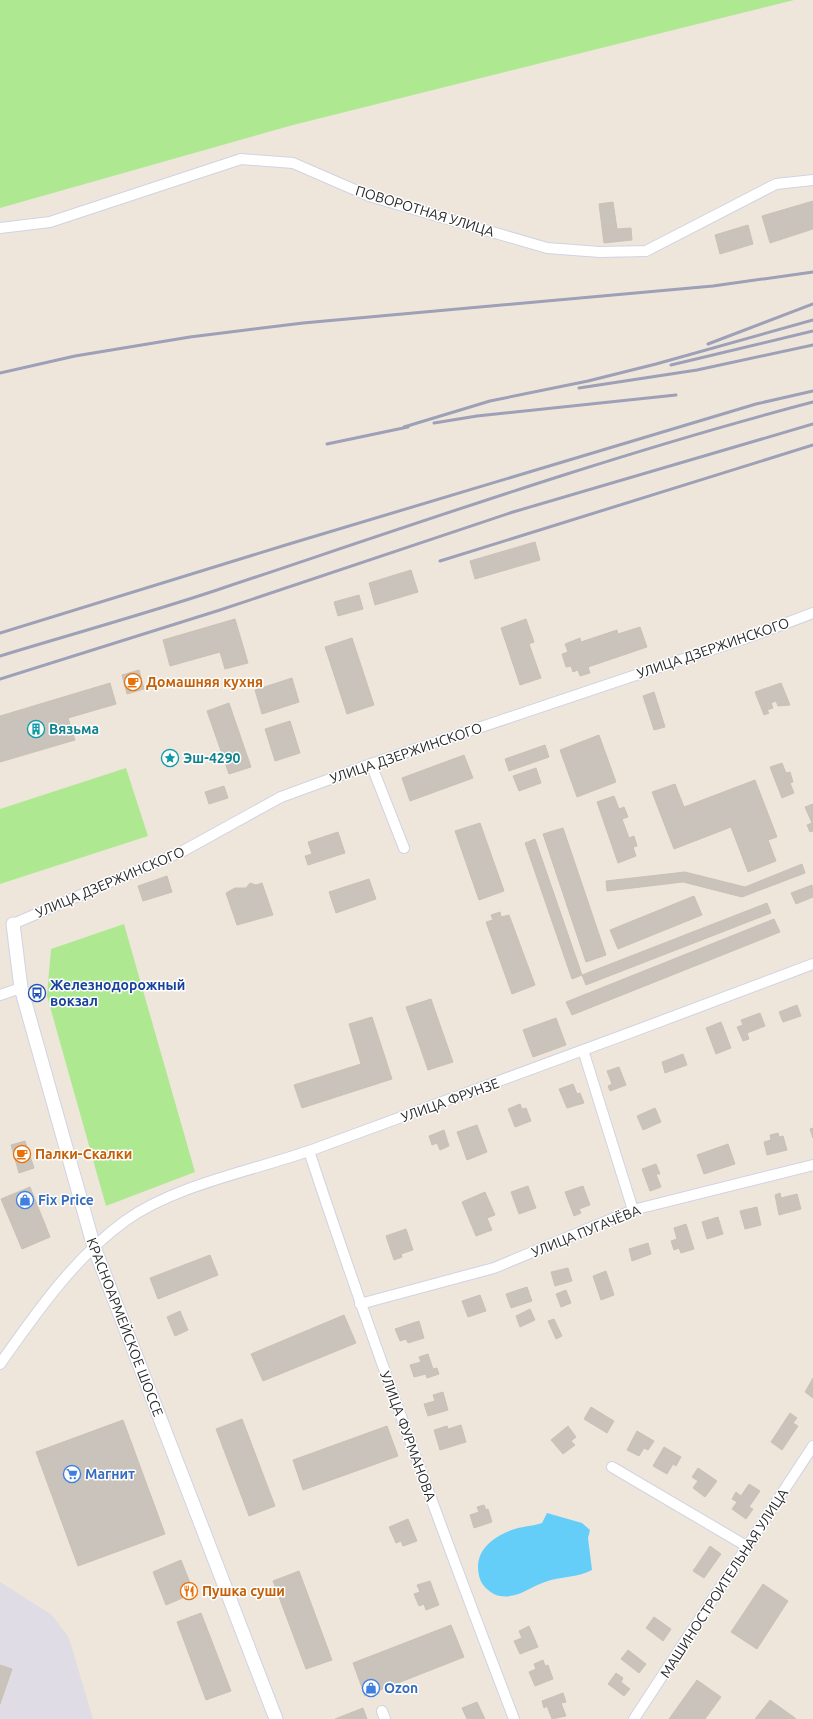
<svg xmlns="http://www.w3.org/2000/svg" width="813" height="1719" font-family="Ubuntu,sans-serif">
<rect width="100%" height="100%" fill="#eee6db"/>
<path fill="#dfdce5" d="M0,1582L52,1615L69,1638L93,1719H0Z"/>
<path fill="#aee992" d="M0,0H794L293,125L0,208Z
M126,768L148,836L0,884V809Z
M124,924L195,1172L106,1206L47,996L51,949Z"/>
<path fill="#64cef9" d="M547,1513L582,1523L590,1530L588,1538L592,1570C577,1578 561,1576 545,1582C530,1587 517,1599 500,1596C492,1595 482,1586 480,1579C471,1551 494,1535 518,1528C526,1526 534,1526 542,1523Z"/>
<path fill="#c9c3bb" stroke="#c9c2b4" d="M813,201V229L770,243L762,216Z
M613,202L617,229L631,228L632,240L604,243L599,204Z
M748,225L753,244L720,254L715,235Z
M535,542L540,560L475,579L470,561Z
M411,570L418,592L375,605L369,583Z
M359,595L363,609L338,616L334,602Z
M235,619L248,663L225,669L220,652L170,666L163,640Z
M526,619L534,642L529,644L541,678L520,685L501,628Z
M640,627L647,647L588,667L590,673L580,676L578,670L573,672L571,666L566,667L562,654L568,652L565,644L580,638L581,642L617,630L618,634Z
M352,638L374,705L347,714L325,647Z
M139,670L144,689L127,694L122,675Z
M292,678L299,702L262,714L255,690Z
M110,683L116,704L68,718L75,740L0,762V716Z
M781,683L790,705L778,706L776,701L771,703L773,708L767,710L769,713L764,715L755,692Z
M654,692L665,727L654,730L643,696Z
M229,703L251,767L229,774L207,711Z
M290,721L300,753L275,761L265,729Z
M599,735L616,782L577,797L560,750Z
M545,745L549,757L509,771L505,759Z
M464,755L473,778L410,801L402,778Z
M782,763L786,773L790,772L793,782L790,783L794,793L782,798L770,767Z
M536,768L541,783L519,791L513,776Z
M755,780L777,837L768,840L776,861L748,872L731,827L674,849L652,792L675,784L684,807Z
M224,786L228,798L209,804L205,792Z
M614,796L619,809L624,807L628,817L622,819L629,838L634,836L637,846L633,847L636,856L618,863L597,802Z
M813,804V831L810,832L807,825L812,823L805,807Z
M480,823L504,891L479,900L455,831Z
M563,828L606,955L586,962L543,834Z
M338,832L345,853L308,865L305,856L312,854L308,842Z
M535,839L582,975L572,979L525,843Z
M802,864L805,873L742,897L683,882L607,891L606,881L685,872L745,887Z
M167,876L172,892L143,901L138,886Z
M369,879L376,899L336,913L329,892Z
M250,883L256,885L262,883L273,915L237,925L226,893L235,888H246Z
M812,885L813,897L796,904L791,893Z
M694,896L702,915L618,949L610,930Z
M767,903L771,913L586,985L582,975Z
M500,912L501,917L509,915L535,985L512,994L486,922L493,920L491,915Z
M774,919L780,932L572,1015L566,1002Z
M431,999L453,1062L428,1070L406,1007Z
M797,1005L801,1016L783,1022L779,1012Z
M760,1013L765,1026L747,1033L749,1039L743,1041L737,1027L743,1025L741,1020Z
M372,1017L392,1079L302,1108L294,1085L361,1064L349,1024Z
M556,1018L566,1045L533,1057L523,1030Z
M721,1022L731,1048L716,1054L706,1028Z
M683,1054L687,1065L665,1073L662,1062Z
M619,1067L626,1085L610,1091L608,1086L612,1084L607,1071Z
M573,1084L577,1094L580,1093L584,1103L567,1108L559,1089Z
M520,1104L522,1109L526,1108L531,1121L515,1127L508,1109Z
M655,1108L661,1122L643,1130L637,1116Z
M477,1125L487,1152L467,1160L457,1132Z
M813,1128V1138L810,1129Z
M444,1130L449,1146L440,1150L437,1143L432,1145L429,1136Z
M778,1133L779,1137L783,1136L787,1150L767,1155L764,1142L771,1140L770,1135Z
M25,1141L34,1168L19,1173L11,1145Z
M728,1144L735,1164L704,1174L697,1155Z
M656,1164L660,1174H656L661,1187L650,1191L642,1169Z
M528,1186L536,1208L519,1214L511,1192Z
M583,1186L590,1205L579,1209L581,1213L574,1216L565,1192Z
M30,1187L50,1237L22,1249L1,1199Z
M485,1192L495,1215L487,1218L492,1230L476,1236L462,1202Z
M780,1193L781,1198L797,1194L801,1209L779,1215L775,1195Z
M757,1207L761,1225L745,1229L740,1211Z
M718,1217L723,1234L707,1239L702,1222Z
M686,1224L694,1249L681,1253L679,1248L674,1250L671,1241L677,1239L674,1228Z
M406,1229L413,1250L401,1254L402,1257L394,1260L386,1236Z
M648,1243L651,1254L632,1261L629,1249Z
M210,1255L218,1275L158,1299L150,1278Z
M568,1268L572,1281L555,1286L551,1272Z
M606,1271L614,1295L601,1300L593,1276Z
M527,1287L532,1301L511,1308L506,1294Z
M566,1290L571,1303L561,1307L556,1294Z
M480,1295L486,1311L468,1317L462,1301Z
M530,1309L535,1320L520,1327L516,1316Z
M180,1311L188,1330L175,1336L167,1317Z
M344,1315L356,1343L263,1381L251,1354Z
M554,1319L562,1336L556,1339L548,1321Z
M419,1321L424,1338L408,1343L406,1339L400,1341L395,1329Z
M428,1354L433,1369L437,1368L439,1374L427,1378L426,1374L414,1377L410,1365L421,1362L419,1357Z
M813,1378V1398L805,1392Z
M443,1392L448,1410L428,1416L424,1404L435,1401L433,1395Z
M591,1407L614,1421L607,1433L584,1419Z
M790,1413L797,1418L793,1423L798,1426L782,1450L771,1442Z
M242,1419L275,1506L249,1516L216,1429Z
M123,1420L165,1534L78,1566L36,1452Z
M461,1425L466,1442L440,1450L434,1430L447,1426L448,1429Z
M387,1426L398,1456L303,1490L293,1460Z
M568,1426L576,1437L571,1441L575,1445L563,1454L551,1440Z
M637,1431L654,1441L648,1450L644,1448L639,1456L627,1450Z
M664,1447L681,1457L676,1466L673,1464L667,1474L653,1466Z
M698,1468L717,1481L705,1497L693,1488L698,1481L692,1477Z
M749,1484L760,1491L749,1507L753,1509L746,1519L732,1509L737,1502L732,1499L736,1492L741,1496Z
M484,1505L486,1510L488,1509L492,1522L474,1528L470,1515L479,1512L477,1507Z
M408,1519L417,1541L403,1546L401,1541L396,1543L389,1527Z
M710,1546L721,1554L704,1578L693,1571Z
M181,1560L194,1593L166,1605L153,1572Z
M299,1571L332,1660L306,1669L273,1581Z
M430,1581L439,1605L426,1610L424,1604L419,1606L414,1594L420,1592L417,1585Z
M763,1584L788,1601L757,1649L731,1632Z
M201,1613L231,1691L206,1700L177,1622Z
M654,1617L671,1629L663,1641L646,1628Z
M451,1625L464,1657L365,1696L353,1663Z
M529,1626L538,1647L520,1654L514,1641L522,1638L519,1631Z
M628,1650L646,1664L639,1673L621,1659Z
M543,1660L545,1666L548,1665L553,1679L535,1686L529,1672L536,1669L534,1664Z
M0,1665L12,1669L0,1704Z
M616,1673L623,1678L621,1682L630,1689L624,1696L608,1684Z
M697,1680L721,1697L705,1719H669Z
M563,1693L566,1702L561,1703L566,1716L552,1719L547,1706L544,1708L542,1701Z
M770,1700L795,1718L796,1719H755Z
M477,1702L485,1719H467L462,1708Z
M363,1708L367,1719H335Z"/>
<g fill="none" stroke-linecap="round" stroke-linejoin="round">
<g stroke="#d0d3e4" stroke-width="12">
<path id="minor" d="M0,228L50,222L241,159L293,163L369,196L547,248L600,252L646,251L776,184L813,180
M371,764L404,848
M13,924L183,851L281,797L371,764L752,636L813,613
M0,995L21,988
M583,1050L633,1210
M309,1151C372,1342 442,1531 514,1719
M360,1304L494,1268L633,1210L813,1165
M0,1364C36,1313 74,1258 125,1221C178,1183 259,1170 320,1147C485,1087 649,1026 813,964
M612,1467L748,1547
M382,1711L385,1719
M634,1719L813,1446"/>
</g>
<g stroke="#d0d3e4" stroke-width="15">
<path id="tertiary" d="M13,924L21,988L94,1247L276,1719"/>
</g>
<use href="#minor" stroke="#fff" stroke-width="10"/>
<use href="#tertiary" stroke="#fff" stroke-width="13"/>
<path stroke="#9da0b6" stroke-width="3" d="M708,344L813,304
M671,365L813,331
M0,373L75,356L190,337L303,323L713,286L813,272
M579,388L697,370L813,345
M434,423L477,416L676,395
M404,427L490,401L588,381L656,364L813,320
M327,444L408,427
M440,561L813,445
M0,633L289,544L756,404L813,391
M0,656C72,634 145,614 217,590C415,524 611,455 813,402
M0,679L220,610L513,512L813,424"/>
</g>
<defs>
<g id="cafe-ring" transform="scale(0.9)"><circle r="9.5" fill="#fff" stroke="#e8710a" stroke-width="1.5"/><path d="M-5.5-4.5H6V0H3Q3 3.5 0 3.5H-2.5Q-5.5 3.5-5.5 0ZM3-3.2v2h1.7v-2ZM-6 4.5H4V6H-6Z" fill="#e8710a"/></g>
<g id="building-ring" transform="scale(0.9)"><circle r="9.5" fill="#fff" stroke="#0f9aa8" stroke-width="1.5"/><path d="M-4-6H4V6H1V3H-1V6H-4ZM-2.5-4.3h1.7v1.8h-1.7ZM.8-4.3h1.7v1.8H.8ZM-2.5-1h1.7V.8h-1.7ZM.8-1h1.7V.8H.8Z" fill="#0f9aa8"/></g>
<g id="sight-ring" transform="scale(0.9)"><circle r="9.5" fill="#fff" stroke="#0f9aa8" stroke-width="1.5"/><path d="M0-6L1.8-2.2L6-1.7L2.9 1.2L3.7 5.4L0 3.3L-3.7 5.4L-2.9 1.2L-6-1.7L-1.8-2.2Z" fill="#0f9aa8"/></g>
<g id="bus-ring" transform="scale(0.9)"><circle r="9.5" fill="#fff" stroke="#1a4fb4" stroke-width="1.5"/><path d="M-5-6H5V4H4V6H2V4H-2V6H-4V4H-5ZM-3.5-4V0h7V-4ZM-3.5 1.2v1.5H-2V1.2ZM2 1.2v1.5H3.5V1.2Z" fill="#1a4fb4"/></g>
<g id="shop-ring" transform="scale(0.9)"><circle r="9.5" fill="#fff" stroke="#3f7fe0" stroke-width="1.5"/><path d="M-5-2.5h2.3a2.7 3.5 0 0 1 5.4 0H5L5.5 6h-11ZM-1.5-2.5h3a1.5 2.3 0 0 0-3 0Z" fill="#3f7fe0"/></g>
<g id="supermarket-ring" transform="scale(0.9)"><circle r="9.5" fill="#fff" stroke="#3f7fe0" stroke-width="1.5"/><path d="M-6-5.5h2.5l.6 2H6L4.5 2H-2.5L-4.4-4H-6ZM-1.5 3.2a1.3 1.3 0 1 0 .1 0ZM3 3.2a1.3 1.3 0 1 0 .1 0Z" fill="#3f7fe0"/></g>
<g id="restaurant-ring" transform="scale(0.9)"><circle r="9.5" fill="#fff" stroke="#e8710a" stroke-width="1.5"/><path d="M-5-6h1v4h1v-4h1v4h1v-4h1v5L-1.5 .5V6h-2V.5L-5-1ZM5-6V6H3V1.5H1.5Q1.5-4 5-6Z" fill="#e8710a"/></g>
</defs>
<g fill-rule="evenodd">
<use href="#cafe-ring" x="133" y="682"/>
<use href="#building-ring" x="36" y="729"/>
<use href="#sight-ring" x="170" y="758"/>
<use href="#bus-ring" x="37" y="993"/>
<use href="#cafe-ring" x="22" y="1154"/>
<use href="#shop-ring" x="25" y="1200"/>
<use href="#supermarket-ring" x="72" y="1474"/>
<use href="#restaurant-ring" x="189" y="1591"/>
<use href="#shop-ring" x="371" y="1688"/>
</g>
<g text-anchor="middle" stroke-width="3" stroke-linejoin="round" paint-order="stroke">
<g font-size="14" fill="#2a2a2a" stroke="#fff">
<text transform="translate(425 211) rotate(17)" y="5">ПОВОРОТНАЯ УЛИЦА</text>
<text transform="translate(713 648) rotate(-19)" y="5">УЛИЦА ДЗЕРЖИНСКОГО</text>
<text transform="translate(406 753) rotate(-19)" y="5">УЛИЦА ДЗЕРЖИНСКОГО</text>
<text transform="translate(110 882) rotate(-23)" y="5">УЛИЦА ДЗЕРЖИНСКОГО</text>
<text transform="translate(450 1100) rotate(-20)" y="5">УЛИЦА ФРУНЗЕ</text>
<text transform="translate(586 1231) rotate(-22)" y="5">УЛИЦА ПУГАЧЁВА</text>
<text transform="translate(125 1327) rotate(69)" y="5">КРАСНОАРМЕЙСКОЕ ШОССЕ</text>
<text transform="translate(408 1436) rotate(70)" y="5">УЛИЦА ФУРМАНОВА</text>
<text transform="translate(724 1583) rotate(-57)" y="5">МАШИНОСТРОИТЕЛЬНАЯ УЛИЦА</text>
</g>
<g font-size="14" font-weight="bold" fill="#c56008" stroke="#fff" text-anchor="start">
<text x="146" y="687">Домашняя кухня</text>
<text x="35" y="1159">Палки-Скалки</text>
<text x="202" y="1596">Пушка суши</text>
</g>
<g font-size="14" font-weight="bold" fill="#0d838f" stroke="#fff" text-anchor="start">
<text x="49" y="734">Вязьма</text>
<text x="183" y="763">Эш-4290</text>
</g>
<g font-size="14" font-weight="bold" fill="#164399" stroke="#fff" text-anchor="start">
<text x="50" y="990">Железнодорожный<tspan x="50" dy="16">вокзал</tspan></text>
</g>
<g font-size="14" font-weight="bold" fill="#366cbe" stroke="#fff" text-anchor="start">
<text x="38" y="1205">Fix Price</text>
<text x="85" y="1479">Магнит</text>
<text x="384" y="1693">Ozon</text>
</g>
</g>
</svg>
